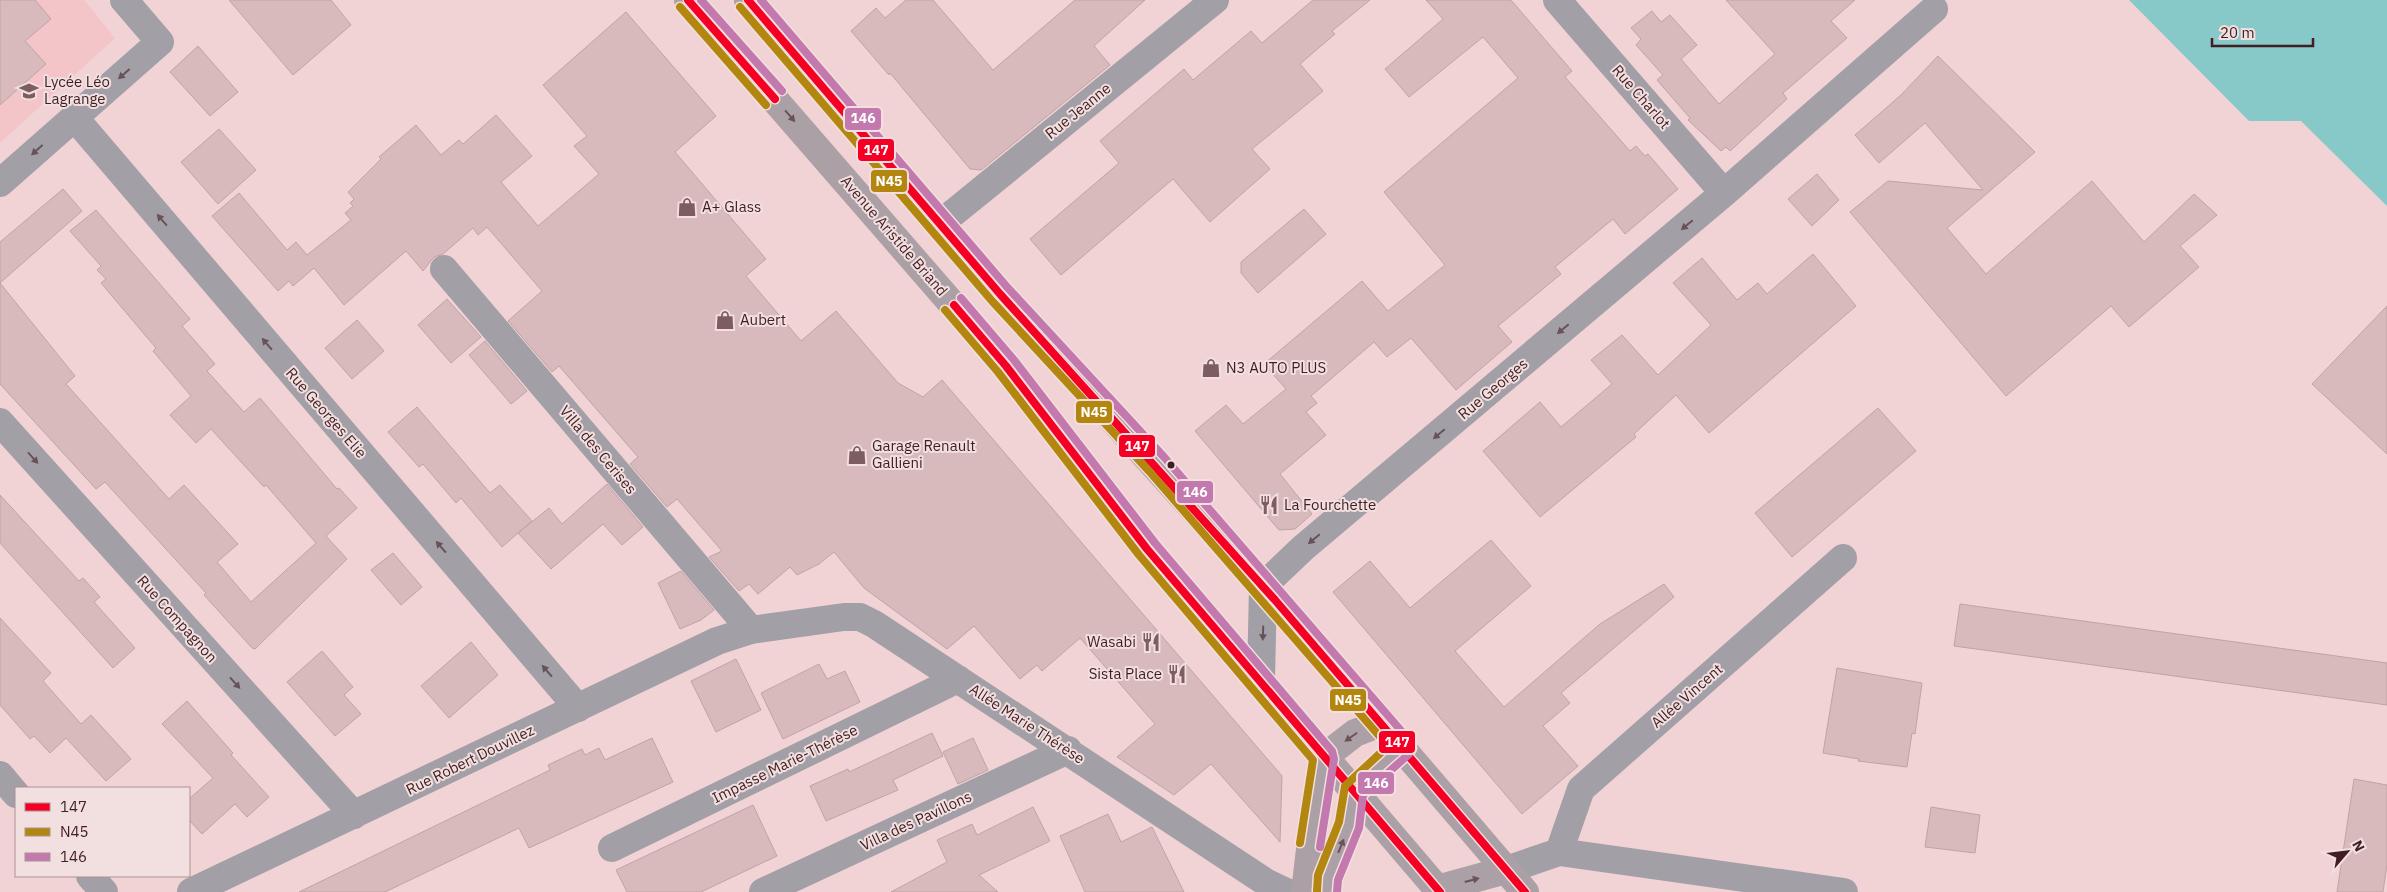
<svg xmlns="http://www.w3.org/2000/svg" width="2387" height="892" font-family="'IBM Plex Sans',sans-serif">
<rect width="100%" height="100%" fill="#f1d3d5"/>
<path fill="#f3c5c8" d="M0,0H84L115,38L0,143Z"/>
<path fill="#87c8c8" d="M2129,0H2387V206L2301,121H2249Z"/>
<path fill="#d8babc" stroke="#c0a3a5" d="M0,0H35L51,19L25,41L46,64L0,105Z
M229,0H331L351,25L293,75Z
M906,0H933L993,70L1075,0H1145L1094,46L1110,65L981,170L970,169L890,73L889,75L851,31L876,8L885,18Z
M1313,0H1370L1332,31L1335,34L1300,64L1323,91L1252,149L1270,169L1210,222L1173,179L1061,275L1030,239L1119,163L1100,141L1184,69L1193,80L1251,31L1262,43Z
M1426,0H1511L1572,71L1565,77L1630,151L1636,146L1645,156L1648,154L1678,189L1625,234L1613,219L1555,267L1561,274L1498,326L1512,342L1456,390L1411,338L1387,357L1374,342L1311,396L1317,403L1306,412L1326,435L1280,474L1312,514L1295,529L1279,530L1195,431L1226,405L1243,424L1286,389L1264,364L1362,281L1388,311L1445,265L1384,192L1518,78L1483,37L1409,97L1385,69L1443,19Z
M1726,0H1855L1831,21L1847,38L1783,93L1787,99L1730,151L1726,147L1721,151L1688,120L1690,118L1657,80L1663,75L1636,45L1641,39L1631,28L1652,11L1661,22L1670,15L1697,45L1681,59L1719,104L1775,54Z
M626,12L716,116L675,152L766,259L746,276L801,341L836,311L898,383L923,397L942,380L1282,776L1280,842L1211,764L1174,795L1117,757L1155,724L1080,638L1042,671L1037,665L1020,679L974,626L947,649L864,588L834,552L819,564L797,575L790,567L758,594L749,584L739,591L709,557L722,551L677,499L667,507L630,464L638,457L559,366L552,372L508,321L542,291L487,227L478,235L473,228L443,254L434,257L423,271L406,251L344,305L314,268L293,286L289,281L278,291L212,216L239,193L287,250L296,242L307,255L351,220L345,213L353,206L350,203L354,199L348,192L381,159L379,157L416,125L441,155L459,140L463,144L496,115L532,156L501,182L538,226L599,174L574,146L587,136L543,85Z
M198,46L238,92L210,116L170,72Z
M1938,56L2035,152L1947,228L1986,274L2092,181L2144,242L2194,194L2217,215L2180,246L2199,267L2129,327L2111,306L2006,396L1850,212L1888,181L1983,190L1925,123L1879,163L1855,135L1901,95Z
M219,129L256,170L218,204L181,162Z
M1817,174L1839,200L1812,226L1788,199Z
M63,189L82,211L0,283V242Z
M1304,209L1326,234L1258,293L1241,273V262Z
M96,210L190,319L182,326L215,364L207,371L244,412L260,398L337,489L339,488L357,508L326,536L347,559L255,649L252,648L204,595L206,593L105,482L96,489L0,384V283L75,376L66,384L169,499L184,485L238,544L217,562L251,602L316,543L266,485L264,487L211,429L196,443L170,415L191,396L153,351L156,348L101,283L106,279L97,270L101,266L70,231Z
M1813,254L1856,306L1709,433L1676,395L1634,434L1636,437L1540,517L1483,451L1540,402L1561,427L1612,384L1591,360L1622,335L1658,375L1711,325L1673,283L1702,258L1737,300L1758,283L1767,294Z
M447,299L481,337L451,363L418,325Z
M2387,306V454L2312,384Z
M357,320L384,351L352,379L325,348Z
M485,341L527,391L511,404L469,355Z
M417,407L490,493L500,485L532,521L502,547L461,498L456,503L423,464L419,467L388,432Z
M1878,408L1916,451L1792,557L1755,513Z
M607,484L643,527L622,545L603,524L551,569L518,533L549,508L562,524Z
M0,495L79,581L83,578L100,597L94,602L135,648L113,668L0,543Z
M1491,540L1531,586L1455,651L1504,707L1600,624L1664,584L1674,597L1561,693L1570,703L1543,726L1578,766L1522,814L1333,592L1370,561L1410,608Z
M393,553L422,587L401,605L371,570Z
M681,571L714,610L701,620L680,629L658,583Z
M1960,604L2387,663V705L1954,646Z
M0,618L51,673L43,681L81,724L91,715L131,759L106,781L66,738L50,753L34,736L30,739L0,705Z
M471,642L498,675L449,718L421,686Z
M322,651L353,687L344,695L361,714L335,736L287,682Z
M736,659L761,710L716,732L691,681Z
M819,664L827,679L845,671L860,702L783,739L761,693Z
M1837,668L1922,683L1915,734L1912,733L1907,767L1858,761L1859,759L1823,753Z
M187,701L233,753L231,755L269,797L247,817L235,804L202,834L189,820V799L213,778L162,724Z
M932,733L943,756L893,780L898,790L826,821L810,786L848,769L849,772Z
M652,738L673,782L529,848L519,828L385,892H299L550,770L548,765L582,749L585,755L599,748L605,760Z
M973,738L988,770L958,784L943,752Z
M2354,779L2387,785V865L2383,892H2337Z
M753,805L777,856L701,892H627L616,870Z
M1033,807L1050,841L979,875L998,892H891L947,862L937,840L972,824L977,835Z
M1931,807L1980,815L1975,853L1925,847Z
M1108,814L1121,842L1152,827L1184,892H1085L1060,836Z"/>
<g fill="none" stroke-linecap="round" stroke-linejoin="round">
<path stroke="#a29fa6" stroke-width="28" d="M1557,0L1724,193
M74,117L578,708
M0,183L160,42L124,0
M941,223L1215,0
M444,269L751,630
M0,422L354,815
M1261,680L1263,586L1303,548L1724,193L1934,9
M0,775L16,794
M612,848L958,679
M1559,852L1581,789L1843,558
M1506,870L1559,852L1844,892
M90,876L104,892
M191,892L717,641L751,630L844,617H860L874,624L1267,883L1286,892
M763,892L1068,750"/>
<path stroke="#aaa0a6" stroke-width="28" d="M688,0L1006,366L1147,549L1440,892
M748,0L1000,294L1275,600L1525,892
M1324,757L1355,733L1381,723
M1437,889L1506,870
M1305,892L1315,807L1324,757
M1327,892L1328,878L1349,825L1354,790L1402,747"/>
<g stroke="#f2dfdf" stroke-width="11">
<path id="bus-1" d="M688,0L775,99
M748,0L1000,294L1275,600L1525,892
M954,305L1006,366L1147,549L1440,892"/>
</g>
<g stroke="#f2dfdf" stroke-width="11">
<path id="bus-2" d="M680,7L766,105
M740,7L992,301L1149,471L1388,746L1345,786L1339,822L1318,875L1317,891
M945,310L998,372L1139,555L1313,760L1300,843"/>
</g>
<g stroke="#f2dfdf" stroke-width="11">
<path id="bus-3" d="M701,0L782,91
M761,0L1007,287L1164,457L1410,741L1412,748L1409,754L1363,795L1359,828L1338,880L1337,892
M961,298L1014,360L1155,543L1332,751L1334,759L1320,847"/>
</g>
<use href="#bus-1" stroke="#f50024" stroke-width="8"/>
<use href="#bus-2" stroke="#b3870f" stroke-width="8"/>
<use href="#bus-3" stroke="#c378ae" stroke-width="8"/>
</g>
<defs><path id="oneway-solid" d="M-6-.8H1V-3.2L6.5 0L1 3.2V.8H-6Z" transform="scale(1.25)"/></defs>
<g fill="#675257">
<use href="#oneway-solid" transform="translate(124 74) rotate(139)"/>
<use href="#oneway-solid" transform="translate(37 150) rotate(138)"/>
<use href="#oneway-solid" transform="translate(162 220) rotate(-131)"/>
<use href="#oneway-solid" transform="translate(1687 225) rotate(140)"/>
<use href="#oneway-solid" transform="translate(1563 329) rotate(140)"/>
<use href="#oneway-solid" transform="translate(267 344) rotate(-131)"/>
<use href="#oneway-solid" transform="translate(1439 434) rotate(140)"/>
<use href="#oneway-solid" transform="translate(33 458) rotate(48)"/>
<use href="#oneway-solid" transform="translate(1314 539) rotate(140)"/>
<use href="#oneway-solid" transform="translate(441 547) rotate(-131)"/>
<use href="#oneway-solid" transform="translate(1263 633) rotate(92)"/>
<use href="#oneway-solid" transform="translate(547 671) rotate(-131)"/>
<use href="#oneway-solid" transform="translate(235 683) rotate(48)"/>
</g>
<g fill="#6a5257">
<use href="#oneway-solid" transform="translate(790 116) rotate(49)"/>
<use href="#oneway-solid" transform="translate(1351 737) rotate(145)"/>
<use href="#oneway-solid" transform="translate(1341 846) rotate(-68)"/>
<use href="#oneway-solid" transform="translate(1472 880) rotate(-15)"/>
</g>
<defs>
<g id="school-bare" transform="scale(1.5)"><path d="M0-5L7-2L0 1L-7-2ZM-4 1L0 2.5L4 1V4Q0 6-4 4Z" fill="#7e5d61" stroke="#f2dfdf" stroke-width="2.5" paint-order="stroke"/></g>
<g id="shop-bare" transform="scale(1.5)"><path d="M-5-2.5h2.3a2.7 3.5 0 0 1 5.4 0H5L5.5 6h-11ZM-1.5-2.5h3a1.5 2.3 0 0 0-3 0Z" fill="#7e5d61" stroke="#f2dfdf" stroke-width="2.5" paint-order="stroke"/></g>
<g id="restaurant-bare" transform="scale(1.5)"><path d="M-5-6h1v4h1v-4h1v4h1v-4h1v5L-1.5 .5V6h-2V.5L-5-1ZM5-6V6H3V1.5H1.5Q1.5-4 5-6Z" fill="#7e5d61" stroke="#f2dfdf" stroke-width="2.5" paint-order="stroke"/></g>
</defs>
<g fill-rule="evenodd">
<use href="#school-bare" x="29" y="91"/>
<use href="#shop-bare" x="687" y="207"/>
<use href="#shop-bare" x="725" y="320"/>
<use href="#shop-bare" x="1211" y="368"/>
<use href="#shop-bare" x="857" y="455"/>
<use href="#restaurant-bare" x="1269" y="505"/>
<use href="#restaurant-bare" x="1151" y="642"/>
<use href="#restaurant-bare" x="1177" y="674"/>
</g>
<circle fill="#401e22" stroke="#f2dfdf" stroke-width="2" cx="1171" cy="465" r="4.5"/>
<g text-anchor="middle" stroke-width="4" stroke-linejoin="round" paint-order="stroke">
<g font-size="15" fill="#401e22" stroke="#f2dfdf" text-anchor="start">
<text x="44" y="87">Lycée Léo<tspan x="44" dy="17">Lagrange</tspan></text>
<text x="702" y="212">A+ Glass</text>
<text x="740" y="325">Aubert</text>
<text x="1226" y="373">N3 AUTO PLUS</text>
<text x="872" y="451">Garage Renault<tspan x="872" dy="17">Gallieni</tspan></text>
<text x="1284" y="510">La Fourchette</text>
<text x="1136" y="647" text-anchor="end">Wasabi</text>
<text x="1162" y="679" text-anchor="end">Sista Place</text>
</g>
<g font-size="15" fill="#401e22" stroke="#f2dfdf">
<text transform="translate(1641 97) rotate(49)" y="5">Rue Charlot</text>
<text transform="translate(1078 111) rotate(-39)" y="5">Rue Jeanne</text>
<text transform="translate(894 236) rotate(49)" y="5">Avenue Aristide Briand</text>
<text transform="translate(1493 389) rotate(-40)" y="5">Rue Georges</text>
<text transform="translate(326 413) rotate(49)" y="5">Rue Georges Elie</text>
<text transform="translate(598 450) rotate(50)" y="5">Villa des Cerises</text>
<text transform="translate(177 619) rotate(48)" y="5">Rue Compagnon</text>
<text transform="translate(1687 696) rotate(-41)" y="5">Allée Vincent</text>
<text transform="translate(1027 724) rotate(33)" y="5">Allée Marie Thérèse</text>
<text transform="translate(470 760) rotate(-26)" y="5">Rue Robert Douvillez</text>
<text transform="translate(785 764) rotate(-26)" y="5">Impasse Marie-Thérèse</text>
<text transform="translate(916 821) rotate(-25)" y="5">Villa des Pavillons</text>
</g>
</g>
<g stroke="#f2dfdf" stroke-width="2">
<rect x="844" y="107" width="38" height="24" rx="5" fill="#c378ae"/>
<rect x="857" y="138" width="38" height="24" rx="5" fill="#f50024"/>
<rect x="870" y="169" width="38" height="24" rx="5" fill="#b3870f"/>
<rect x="1075" y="400" width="38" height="24" rx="5" fill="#b3870f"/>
<rect x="1118" y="434" width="38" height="24" rx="5" fill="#f50024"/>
<rect x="1176" y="480" width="38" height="24" rx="5" fill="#c378ae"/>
<rect x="1329" y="688" width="38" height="24" rx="5" fill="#b3870f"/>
<rect x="1378" y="730" width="38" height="24" rx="5" fill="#f50024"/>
<rect x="1357" y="771" width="38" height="24" rx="5" fill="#c378ae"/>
</g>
<g font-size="14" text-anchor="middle" font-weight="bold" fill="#fff">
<text x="863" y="123">146</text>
<text x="876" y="155">147</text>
<text x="889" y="186">N45</text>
<text x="1094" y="417">N45</text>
<text x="1137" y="451">147</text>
<text x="1195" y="497">146</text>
<text x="1348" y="705">N45</text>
<text x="1397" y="747">147</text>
<text x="1376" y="788">146</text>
</g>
<rect x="15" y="787" width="175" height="90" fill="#f2dfdf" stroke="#ab9293"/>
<rect x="25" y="803" width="25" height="8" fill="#f50024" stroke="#ab9293"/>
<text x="60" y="812" font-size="15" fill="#401e22">147</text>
<rect x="25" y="828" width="25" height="8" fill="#b3870f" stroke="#ab9293"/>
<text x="60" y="837" font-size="15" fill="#401e22">N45</text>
<rect x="25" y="853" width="25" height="8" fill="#c378ae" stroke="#ab9293"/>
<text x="60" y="862" font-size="15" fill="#401e22">146</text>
<g transform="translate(2347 852) rotate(62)" stroke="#f2dfdf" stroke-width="4" paint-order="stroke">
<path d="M0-4L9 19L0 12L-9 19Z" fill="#401e22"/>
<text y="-8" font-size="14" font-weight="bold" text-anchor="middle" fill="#401e22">N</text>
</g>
<path d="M2212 38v8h101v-8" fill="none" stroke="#401e22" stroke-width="2.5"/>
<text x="2220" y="38" font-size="15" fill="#401e22" stroke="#f2dfdf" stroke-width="4" paint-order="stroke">20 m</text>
</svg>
